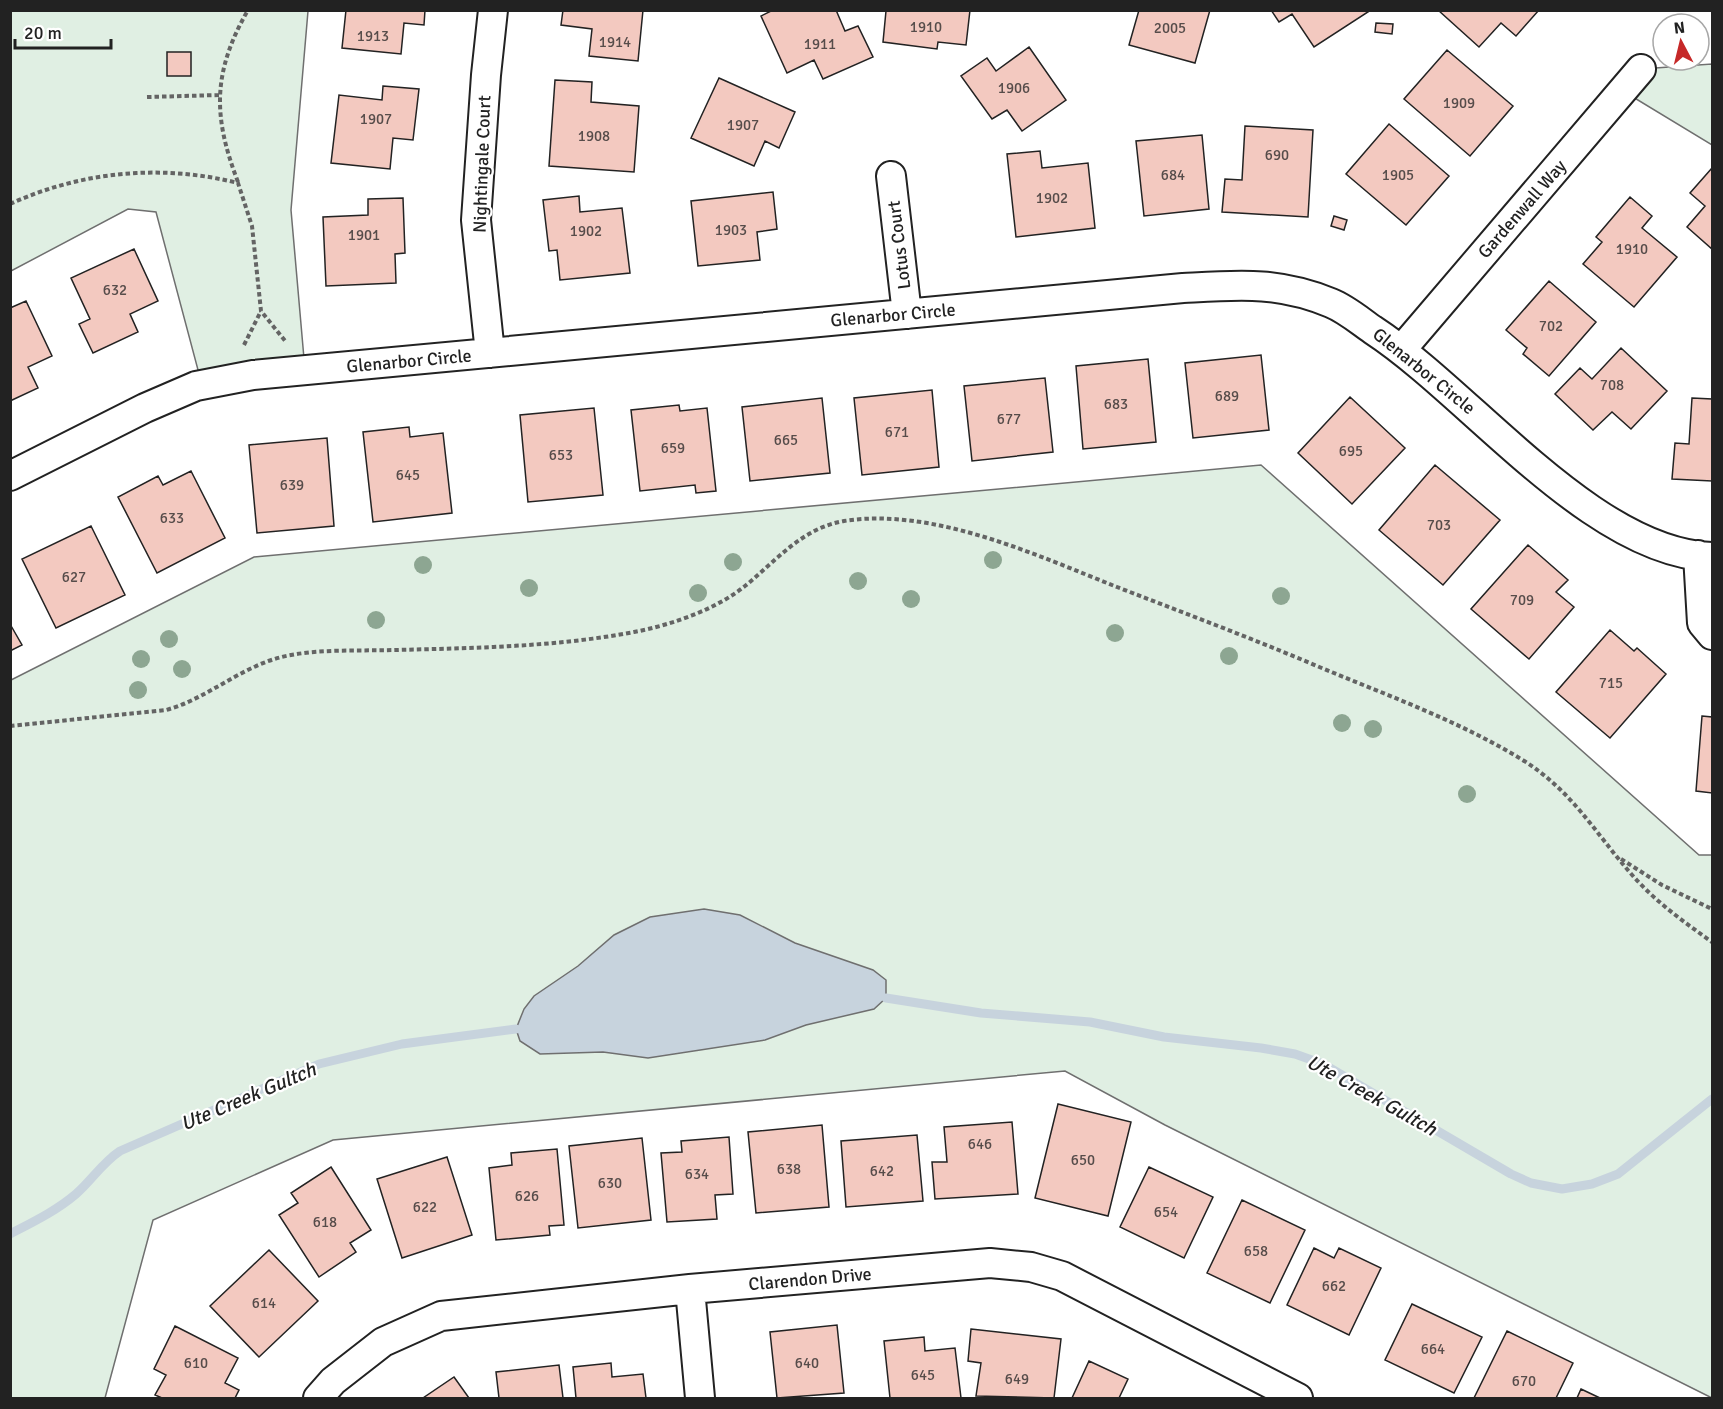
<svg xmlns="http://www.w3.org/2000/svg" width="1723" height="1409" font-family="Signika,sans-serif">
<rect width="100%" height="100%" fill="#fff"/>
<path fill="#e0efe3" stroke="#6f6f6f" stroke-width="1.5" d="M11,11H308L291,210L305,370L202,385L156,212L128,209L11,271Z
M1712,64V145L1623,91L1641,69Z
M1261,465L1699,855H1712V1398L1165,1125L1065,1071L333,1140L153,1220L105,1398H11V680L254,557Z"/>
<path fill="#c7d3dd" stroke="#6f6f6f" stroke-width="1.5" d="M704,909L740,915L795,943L873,970L886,980V998L874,1009L806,1025L765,1040L648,1058L603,1052L540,1054L520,1041L516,1029L524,1009L534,996L578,966L614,935L650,917Z"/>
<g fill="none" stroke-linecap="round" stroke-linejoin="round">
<path stroke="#c7d3dd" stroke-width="9" d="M886,998L981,1013L1090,1022L1164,1037L1261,1048L1295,1054L1323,1064L1511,1174L1531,1183L1562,1189L1592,1184L1618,1174L1712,1099
M10,1234C33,1222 56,1211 76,1194C92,1180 102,1163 120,1151L319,1064L402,1044L516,1029"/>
</g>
<path fill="#f3c9c0" stroke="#222" stroke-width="1.5" d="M346,10H425L424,25L404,23L401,54L342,48Z
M563,10H643L638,61L589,56L592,29L561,25Z
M773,10H836L845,31L858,26L873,57L823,79L814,60L787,73L761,16Z
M899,10H970L966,45L938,42L937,49L883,42L886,11Z
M1139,10H1210L1195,63L1129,45Z
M1271,10H1371L1314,47L1292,14L1279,22Z
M1438,10H1539L1516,36L1501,23L1479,47Z
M1376,23L1393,24L1392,34L1375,32Z
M1029,47L1066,100L1022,131L1007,110L992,119L961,76L987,58L996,71Z
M1447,50L1513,106L1470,156L1404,99Z
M167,52H191V76H167Z
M719,78L795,112L779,148L765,141L754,166L691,138Z
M555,80L592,82L591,102L639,106L634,172L549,166Z
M383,86L419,89L413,140L393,138L390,169L331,163L339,95L382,100Z
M1389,124L1449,176L1406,225L1346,174Z
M1245,126L1313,130L1308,217L1222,212L1225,179L1242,180Z
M1202,135L1209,209L1144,216L1136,141Z
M1040,151L1042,168L1088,163L1095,228L1016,237L1007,154Z
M1712,168V249L1687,227L1705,206L1690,193Z
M773,192L777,229L757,232L760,260L698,266L691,201Z
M579,196L580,212L622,208L630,273L560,280L557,250L549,251L543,200Z
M1630,197L1652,216L1642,228L1677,257L1634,307L1583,264L1602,242L1596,237Z
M403,198L405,253L395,254L396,283L326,286L323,217L368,215V199Z
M1334,216L1347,220L1344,230L1331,226Z
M134,249L158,301L130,314L138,332L93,353L79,324L90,319L71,278Z
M1549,281L1596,322L1549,376L1523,354L1527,348L1506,330Z
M26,301L52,356L28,367L38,388L10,401V308Z
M1621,348L1667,391L1631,429L1612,412L1593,430L1555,394L1580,368L1592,379Z
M1261,355L1269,430L1193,438L1185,363Z
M1148,359L1156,442L1083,449L1076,366Z
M1045,378L1053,452L972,461L964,386Z
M932,390L939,467L862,475L854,398Z
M1350,397L1405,448L1352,504L1298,453Z
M822,398L830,473L750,481L742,407Z
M1692,398L1712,399V481L1672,479L1675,443L1689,444Z
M679,405L680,411L707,408L716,491L696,493L695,485L640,491L631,410Z
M594,408L603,495L528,502L520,415Z
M409,427L410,437L443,433L452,513L373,522L363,432Z
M327,438L334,526L257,533L249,445Z
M1435,465L1500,520L1443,585L1379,530Z
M191,471L225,538L157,573L118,497L158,476L163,485Z
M91,526L125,595L56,628L22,559Z
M1528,545L1568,580L1556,592L1574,607L1529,659L1471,609Z
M10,624L22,645L10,651Z
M1610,630L1634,651L1637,648L1666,674L1610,738L1556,692Z
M1702,716L1712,717V793L1696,791Z
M1058,1104L1131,1122L1108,1216L1035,1198Z
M1012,1122L1018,1194L935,1199L932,1162H947L944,1127Z
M822,1125L829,1207L756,1213L748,1132Z
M917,1135L923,1201L846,1207L841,1141Z
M729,1137L733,1194L715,1195L717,1219L667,1222L661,1153L682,1152L681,1141Z
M642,1138L651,1220L578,1228L569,1146Z
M557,1149L564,1225L549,1226L550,1235L496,1240L489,1168L512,1165L511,1153Z
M447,1157L472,1235L402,1258L377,1179Z
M331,1167L371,1230L350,1243L356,1252L319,1277L279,1215L298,1203L291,1193Z
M1149,1167L1213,1197L1184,1258L1120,1227Z
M1242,1200L1305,1230L1270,1303L1207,1273Z
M1314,1248L1334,1258L1339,1248L1381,1268L1349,1335L1287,1305Z
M269,1250L318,1301L259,1357L210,1306Z
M1412,1304L1482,1337L1454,1393L1385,1360Z
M837,1325L844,1393L777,1398L770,1332Z
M175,1326L238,1358L225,1383L239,1390L235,1398H162L155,1395L166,1375L154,1369Z
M971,1329L1061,1339L1054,1398L976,1396L981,1363L968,1361Z
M1507,1331L1573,1363L1556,1398H1474Z
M924,1337L925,1351L955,1348L961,1398H890L884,1341Z
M1089,1361L1128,1379L1119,1398H1072Z
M611,1363L612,1377L643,1374L646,1398H576L573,1367Z
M559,1365L563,1398H499L496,1372Z
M454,1377L469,1398H423Z
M1581,1389L1600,1398H1577Z"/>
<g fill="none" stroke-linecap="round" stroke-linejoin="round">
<g stroke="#222" stroke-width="32">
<path id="street" d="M891,176L907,314
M1402,349L1641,69
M490,353L476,220L486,75L493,10
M10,476L145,408L196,386L253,375L1183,288C1238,285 1278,281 1331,303C1346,309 1360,321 1373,330C1471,394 1592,553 1712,557
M1698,555L1702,623L1712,635
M690,1289L700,1398
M318,1398L333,1381L383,1342L441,1316L690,1289L990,1263L1031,1267L1062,1276L1298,1398"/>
</g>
<path stroke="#646464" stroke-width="4" stroke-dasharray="4.5 3" stroke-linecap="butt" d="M152,10H190
M147,97L220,95
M238,182C213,117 212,73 248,10
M10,204C82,171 162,164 238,183L252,226L261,311L286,342
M244,345L261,311
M10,726L166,710C210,698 244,663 291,655C324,649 360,651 394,650C474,648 555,647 634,632C671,625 715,610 745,586C776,561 802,528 844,521C933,507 1036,555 1117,587C1184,613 1251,638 1317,666C1386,695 1457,720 1521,759C1572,790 1595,833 1633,876C1656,902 1684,922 1712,942
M1621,859L1662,885L1712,909"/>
<use href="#street" stroke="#fff" stroke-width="28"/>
</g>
<g fill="#8da692">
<circle cx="993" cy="560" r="9"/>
<circle cx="733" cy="562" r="9"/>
<circle cx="423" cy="565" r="9"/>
<circle cx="858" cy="581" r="9"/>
<circle cx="529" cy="588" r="9"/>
<circle cx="698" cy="593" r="9"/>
<circle cx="1281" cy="596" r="9"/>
<circle cx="911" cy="599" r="9"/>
<circle cx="376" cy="620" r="9"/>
<circle cx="1115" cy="633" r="9"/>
<circle cx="169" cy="639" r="9"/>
<circle cx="1229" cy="656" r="9"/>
<circle cx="141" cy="659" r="9"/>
<circle cx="182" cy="669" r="9"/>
<circle cx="138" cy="690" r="9"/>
<circle cx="1342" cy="723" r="9"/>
<circle cx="1373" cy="729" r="9"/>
<circle cx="1467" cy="794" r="9"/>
</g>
<g text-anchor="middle" stroke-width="4.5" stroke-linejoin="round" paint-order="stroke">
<g font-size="15" fill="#564c4a">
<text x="926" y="32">1910</text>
<text x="1170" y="33">2005</text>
<text x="373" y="41">1913</text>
<text x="615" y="47">1914</text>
<text x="820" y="49">1911</text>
<text x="1014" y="93">1906</text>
<text x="1459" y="108">1909</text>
<text x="376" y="124">1907</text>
<text x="743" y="130">1907</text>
<text x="594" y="141">1908</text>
<text x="1277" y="160">690</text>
<text x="1173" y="180">684</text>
<text x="1398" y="180">1905</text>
<text x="1052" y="203">1902</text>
<text x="731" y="235">1903</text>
<text x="586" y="236">1902</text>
<text x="364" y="240">1901</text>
<text x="1632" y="254">1910</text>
<text x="115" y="295">632</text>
<text x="1551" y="331">702</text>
<text x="1612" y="390">708</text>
<text x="1227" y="401">689</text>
<text x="1116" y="409">683</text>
<text x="1009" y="424">677</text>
<text x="897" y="437">671</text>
<text x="786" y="445">665</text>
<text x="673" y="453">659</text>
<text x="1351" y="456">695</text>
<text x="561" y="460">653</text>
<text x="408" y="480">645</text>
<text x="292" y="490">639</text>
<text x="172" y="523">633</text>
<text x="1439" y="530">703</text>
<text x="74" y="582">627</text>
<text x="1522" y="605">709</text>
<text x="1611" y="688">715</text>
<text x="980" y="1149">646</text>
<text x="1083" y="1165">650</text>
<text x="789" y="1174">638</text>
<text x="882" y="1176">642</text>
<text x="697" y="1179">634</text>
<text x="610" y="1188">630</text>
<text x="527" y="1201">626</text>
<text x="425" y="1212">622</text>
<text x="1166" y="1217">654</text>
<text x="325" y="1227">618</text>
<text x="1256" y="1256">658</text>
<text x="1334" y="1291">662</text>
<text x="264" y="1308">614</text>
<text x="1433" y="1354">664</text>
<text x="196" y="1368">610</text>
<text x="807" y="1368">640</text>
<text x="923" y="1380">645</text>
<text x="1017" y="1384">649</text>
<text x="1524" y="1386">670</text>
</g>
<g font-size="18" fill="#222" stroke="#fff">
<text transform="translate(482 164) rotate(-88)" y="6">Nightingale Court</text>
<text transform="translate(1522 209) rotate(-49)" y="6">Gardenwall Way</text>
<text transform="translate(899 245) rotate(-97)" y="6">Lotus Court</text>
<text transform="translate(893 315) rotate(-5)" y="6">Glenarbor Circle</text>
<text transform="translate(409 361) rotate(-5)" y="6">Glenarbor Circle</text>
<text transform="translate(1424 371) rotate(39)" y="6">Glenarbor Circle</text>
<text transform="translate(810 1279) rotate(-5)" y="6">Clarendon Drive</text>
</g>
<g font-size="20" font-style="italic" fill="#222" stroke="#fff">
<text transform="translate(1372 1095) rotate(29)" y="7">Ute Creek Gultch</text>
<text transform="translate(248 1096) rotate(-23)" y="7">Ute Creek Gultch</text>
</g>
</g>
<rect width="1723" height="1409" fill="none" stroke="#222222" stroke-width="24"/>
<g transform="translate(1681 42) rotate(353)"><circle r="28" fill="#ffffff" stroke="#a7a7a7" stroke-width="1.5"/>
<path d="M0-4.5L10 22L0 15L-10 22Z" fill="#c62828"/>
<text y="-9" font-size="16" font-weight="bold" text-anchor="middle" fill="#222222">N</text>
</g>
<path d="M15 39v9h96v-9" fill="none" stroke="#222222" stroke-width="3"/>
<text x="24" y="39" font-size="18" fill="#222222" stroke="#ffffff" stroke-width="4.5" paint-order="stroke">20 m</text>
</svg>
